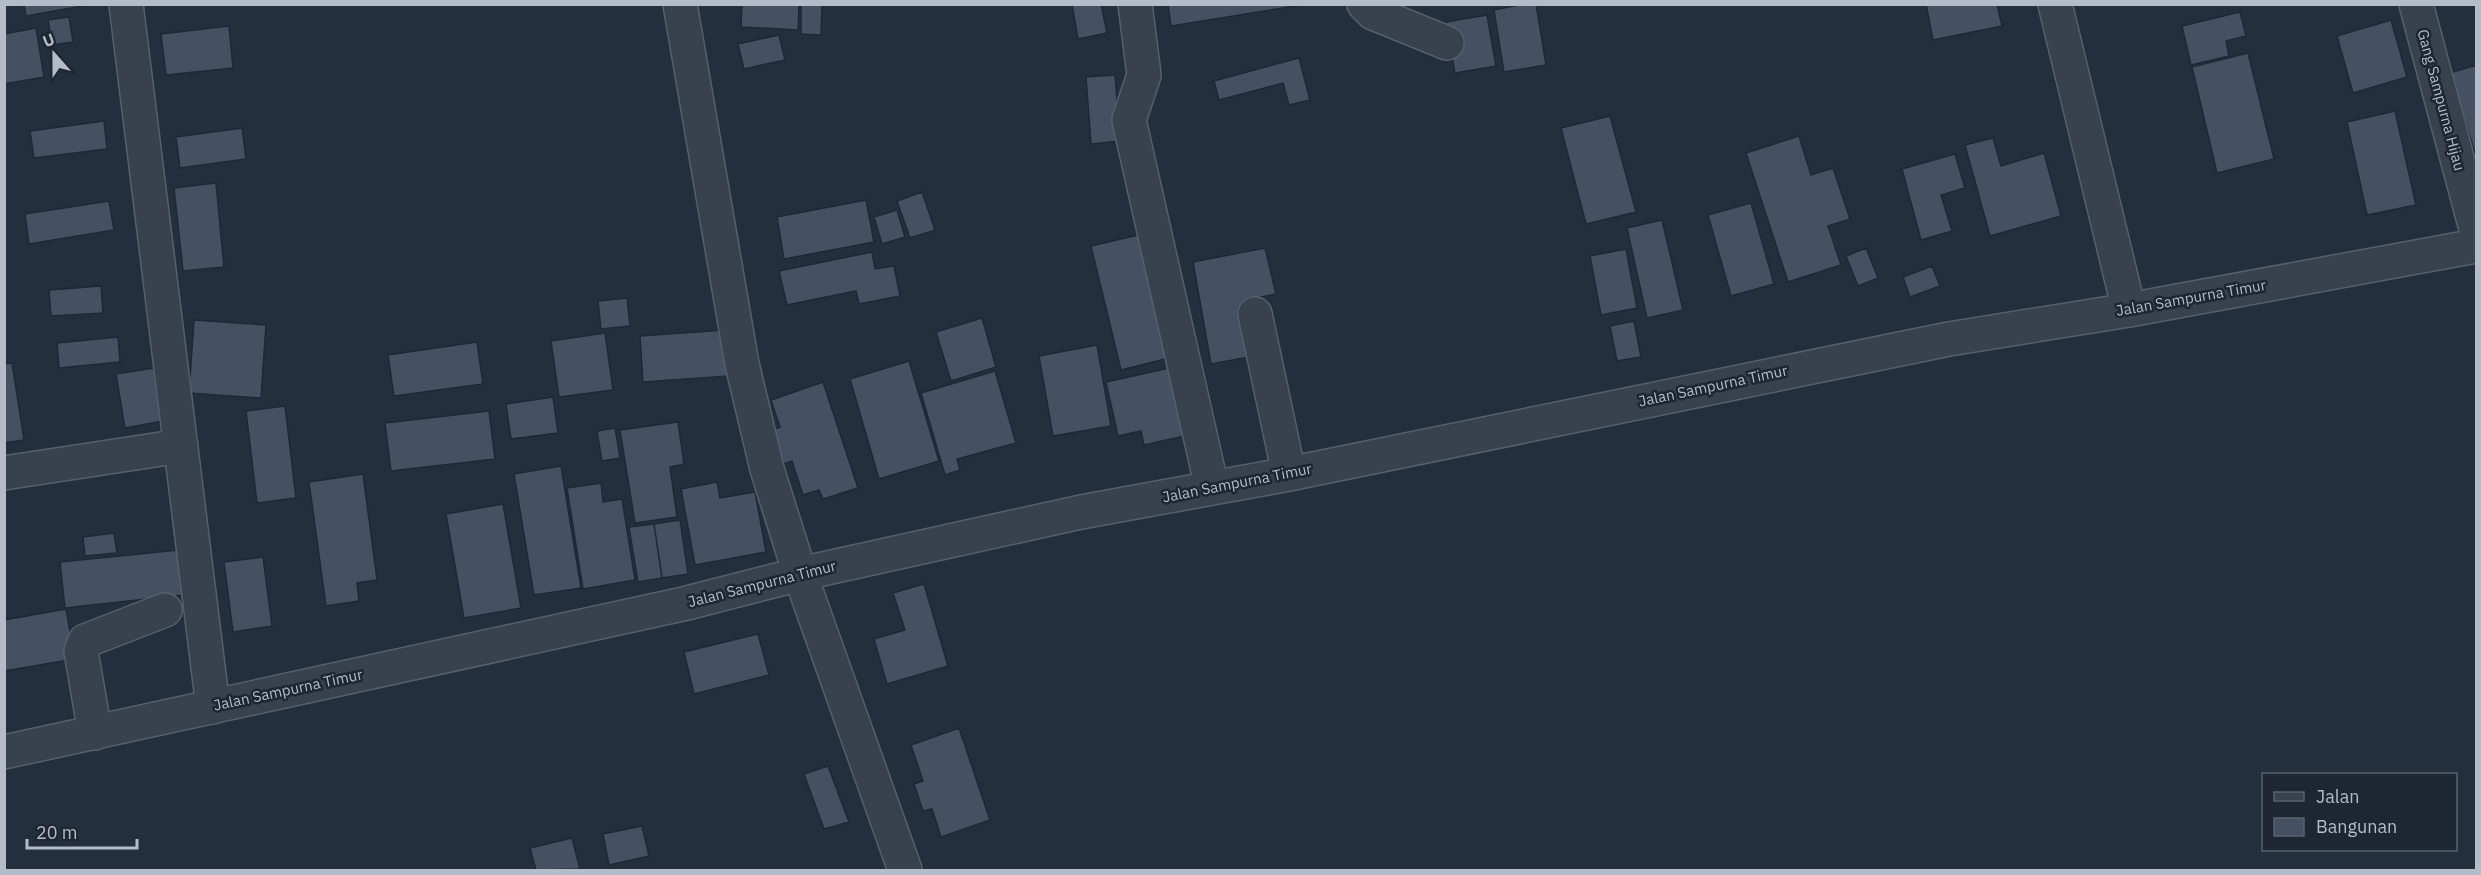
<svg xmlns="http://www.w3.org/2000/svg" width="2481" height="875" font-family="'IBM Plex Sans',sans-serif">
<rect width="100%" height="100%" fill="#242f3e"/>
<path fill="#455162" stroke="#1f2835" stroke-width="1.5" d="M24,4H94L26,16Z
M742,4H799L798,30L741,27Z
M801,4H822L821,35L801,34Z
M1072,4H1101L1107,33L1078,39Z
M1168,4H1308L1171,26Z
M1524,4H1536L1546,65L1504,72L1494,10Z
M1926,4H1997L2002,26L1933,40Z
M2240,12L2246,36L2226,41L2229,56L2191,65L2182,26Z
M1487,15L1496,66L1455,73L1446,22Z
M69,17L73,42L52,45L48,20Z
M2391,20L2407,77L2353,93L2337,36Z
M229,26L233,68L166,75L161,34Z
M36,28L44,77L4,84V34Z
M779,35L785,60L744,69L738,44Z
M2248,53L2274,159L2217,173L2192,67Z
M1299,58L1310,100L1289,105L1283,83L1219,100L1214,81Z
M2476,65V156L2450,73Z
M1115,75L1120,141L1091,144L1086,77Z
M2395,111L2416,205L2367,215L2347,122Z
M1610,116L1636,212L1586,224L1561,128Z
M104,121L107,149L34,158L30,131Z
M242,128L246,159L180,168L176,137Z
M1799,136L1811,175L1833,168L1850,219L1828,226L1841,265L1788,282L1746,153Z
M1993,138L2001,166L2044,153L2061,216L1990,236L1965,145Z
M1955,154L1965,188L1941,195L1952,231L1921,240L1902,169Z
M216,183L224,267L183,271L174,188Z
M922,192L935,230L910,238L897,201Z
M866,200L874,242L784,259L777,217Z
M109,201L114,230L29,244L25,214Z
M1751,203L1774,284L1731,296L1708,215Z
M897,210L905,237L882,244L874,217Z
M1662,220L1683,310L1647,318L1627,228Z
M1151,232L1181,355L1121,370L1091,246Z
M1265,248L1276,294L1250,299L1260,355L1211,364L1193,262Z
M1866,248L1878,278L1858,286L1846,256Z
M1626,249L1637,308L1601,315L1590,256Z
M872,252L875,269L894,266L900,296L859,304L856,291L787,305L779,271Z
M1932,266L1940,286L1910,297L1903,277Z
M101,286L103,313L51,316L49,290Z
M627,298L630,326L601,329L598,301Z
M982,318L996,367L951,381L936,332Z
M194,320L266,325L261,398L189,393Z
M1634,321L1641,357L1617,361L1610,326Z
M725,330L729,376L643,382L640,336Z
M605,333L613,390L559,397L551,341Z
M118,337L120,362L59,368L57,343Z
M477,342L483,384L394,396L388,355Z
M1097,345L1111,426L1053,436L1039,356Z
M909,361L939,461L879,479L850,379Z
M12,363L24,440L4,443V364Z
M1183,365L1198,433L1144,445L1141,431L1118,436L1106,382Z
M154,368L163,421L125,428L116,374Z
M995,371L1016,443L957,459L960,470L945,475L921,393Z
M823,382L858,488L823,499L819,490L803,495L792,461L784,464L772,430L780,427L771,400Z
M553,397L558,433L511,439L506,404Z
M285,406L296,498L257,503L246,411Z
M489,411L495,459L391,471L385,423Z
M678,422L684,464L670,467L677,517L635,523L620,430Z
M615,428L620,458L602,461L597,431Z
M561,466L581,588L534,595L514,474Z
M363,474L377,580L357,583L359,601L326,606L309,482Z
M717,482L720,498L755,492L766,552L695,565L681,489Z
M601,483L603,502L622,499L635,580L583,589L567,488Z
M503,504L521,608L464,618L446,514Z
M680,520L688,574L662,578L654,524Z
M654,524L662,578L638,582L629,527Z
M114,533L117,553L85,556L83,537Z
M179,550L183,595L65,608L60,562Z
M263,557L272,626L233,632L224,562Z
M924,584L948,666L887,684L874,639L905,630L893,593Z
M66,609L75,659L4,671V620Z
M758,634L769,675L694,694L684,652Z
M959,728L990,820L941,837L932,809L923,811L914,784L923,781L911,745Z
M828,766L849,822L824,829L804,774Z
M642,826L649,856L609,865L603,834Z
M572,838L580,869L536,870L530,848Z"/>
<g fill="none" stroke-linecap="round" stroke-linejoin="round">
<g stroke="#565f6c" stroke-width="36">
<path id="minor" d="M126,4L213,707
M680,4L742,364L767,469L800,574L905,870
M1135,4L1144,75L1129,120L1212,488
M1364,4L1373,13L1447,43
M2055,4L2129,310
M2416,4L2476,229
M1255,314L1289,474
M4,473L181,446
M95,733L81,651L85,641L165,610
M4,752L683,604L800,574L1081,512L1289,474L1949,339L2129,310L2476,246"/>
</g>
<use href="#minor" stroke="#38414e" stroke-width="33"/>
</g>
<g text-anchor="middle" stroke-width="5" stroke-linejoin="round" paint-order="stroke">
<g font-size="15" fill="#b4bcc9" stroke="#1d2633">
<text transform="translate(2441 100) rotate(75)" y="5">Gang Sampurna Hijau</text>
<text transform="translate(2191 298) rotate(-10)" y="5">Jalan Sampurna Timur</text>
<text transform="translate(1713 386) rotate(-12)" y="5">Jalan Sampurna Timur</text>
<text transform="translate(1237 483) rotate(-11)" y="5">Jalan Sampurna Timur</text>
<text transform="translate(762 584) rotate(-14)" y="5">Jalan Sampurna Timur</text>
<text transform="translate(288 690) rotate(-12)" y="5">Jalan Sampurna Timur</text>
</g>
</g>
<rect width="2481" height="875" fill="none" stroke="#b4bcc9" stroke-width="12"/>
<rect x="2262" y="773" width="195" height="78" fill="#1d2633" stroke="#59626f" stroke-width="1.5"/>
<rect x="2274" y="792" width="30" height="9" fill="#38414e" stroke="#59626f" stroke-width="1.5"/>
<text x="2316" y="803" font-size="18" fill="#b4bcc9">Jalan</text>
<rect x="2274" y="818" width="30" height="18" fill="#455162" stroke="#59626f" stroke-width="1.5"/>
<text x="2316" y="833" font-size="18" fill="#b4bcc9">Bangunan</text>
<g transform="translate(54 54) rotate(339)" stroke="#1d2633" stroke-width="4.5" paint-order="stroke">
<path d="M0-4.5L10 22L0 15L-10 22Z" fill="#b4bcc9"/>
<text y="-9" font-size="16" font-weight="bold" text-anchor="middle" fill="#b4bcc9">U</text>
</g>
<path d="M27 839v9h110v-9" fill="none" stroke="#b4bcc9" stroke-width="3"/>
<text x="36" y="839" font-size="18" fill="#b4bcc9" stroke="#1d2633" stroke-width="4.5" paint-order="stroke">20 m</text>
</svg>
